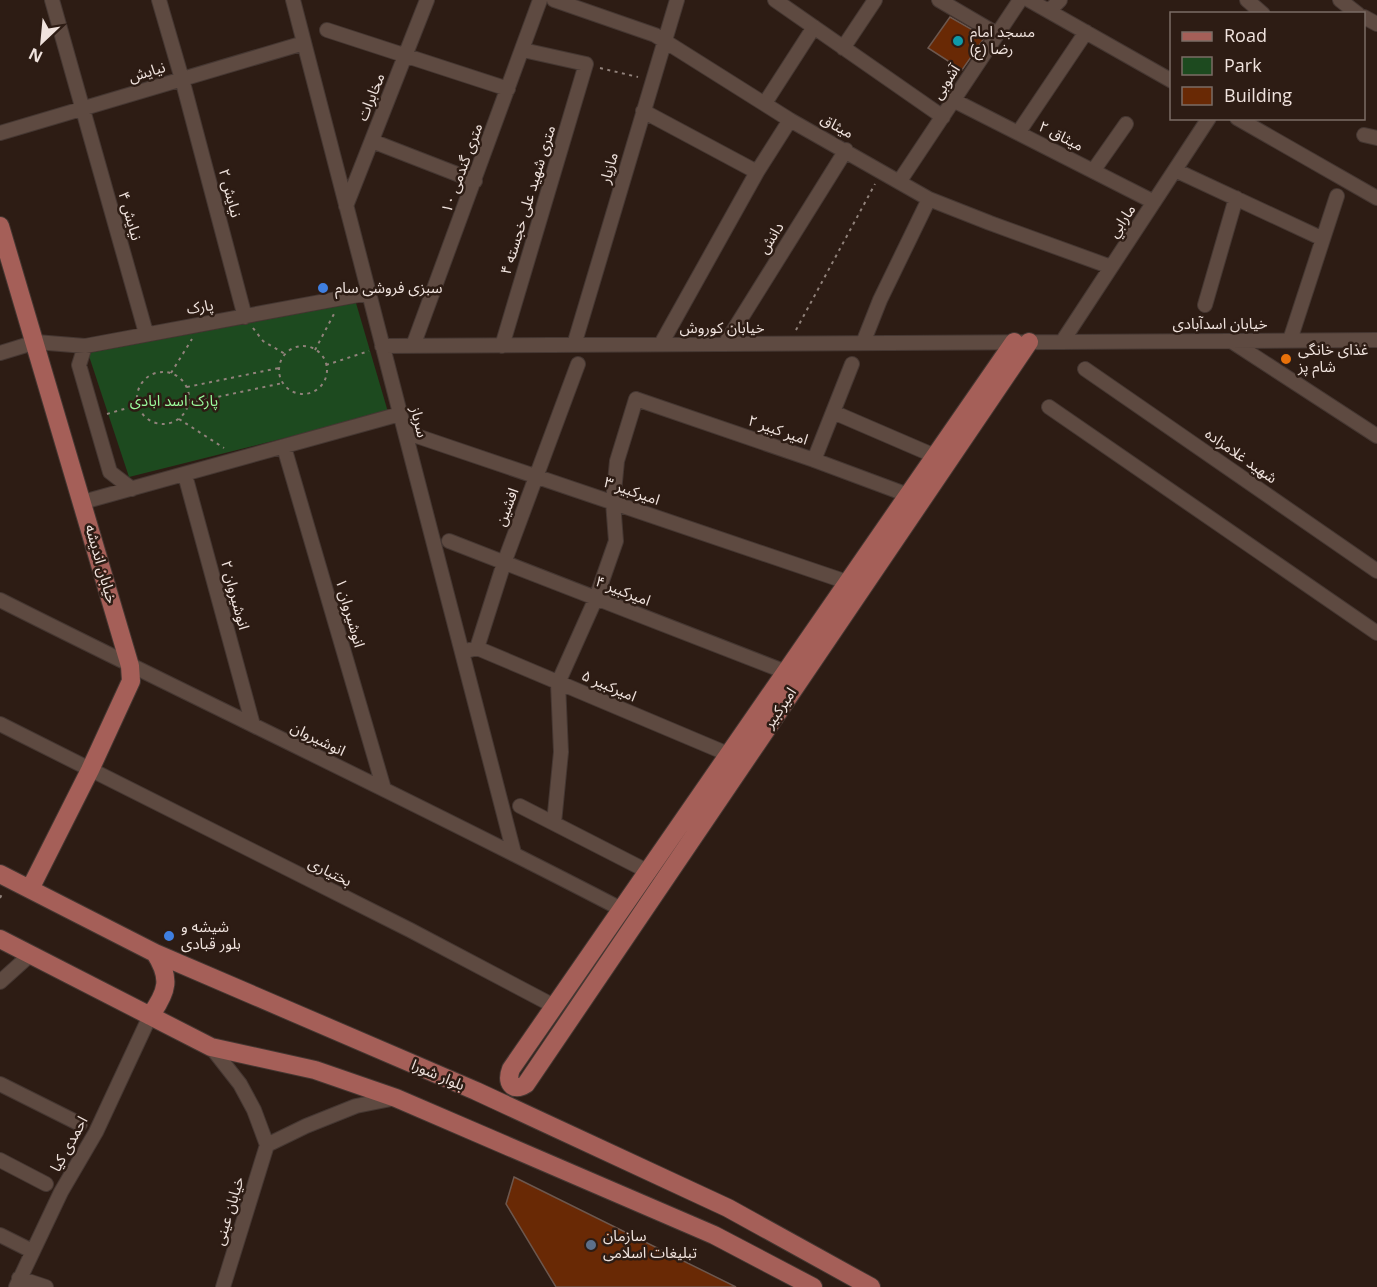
<svg xmlns="http://www.w3.org/2000/svg" width="1377" height="1287" font-family="'Open Sans','Noto Sans Arabic',sans-serif">
<rect width="100%" height="100%" fill="#2d1c14"/>
<path fill="#1d4a1f" d="M356,303L388,412L129,477L88,353Z"/>
<path fill="#692905" stroke="#6c574e" stroke-width="1.5" d="M950,17L985,37L962,70L928,48Z
M514,1177L736,1287H556L506,1204Z"/>
<g fill="none" stroke-linecap="round" stroke-linejoin="round">
<g stroke="#453732" stroke-width="16">
<path id="minor" d="M52,0L146,333
M159,0L182,79L245,317
M293,0L514,853
M554,0L655,35L790,120L929,199L990,223L1111,267
M775,0L943,117
M939,0L997,34
M1029,0L1172,81
M1247,0L1263,14
M1340,0L1358,14
M1049,11L1060,0
M1364,17L1377,24
M327,30L508,89
M843,48L875,0
M953,100L1154,202
M765,103L814,27
M643,111L757,172L661,344
M1237,118L1377,198
M0,133L304,43
M1018,133L1086,32
M1364,135L1377,138
M372,141L475,181
M1175,170L1323,239
M1093,171L1126,124
M757,172L790,120
M899,182L1020,0
M346,206L427,0
M1205,305L1236,198
M1290,340L1337,196
M1231,341L1377,436
M1062,342L1209,118
M863,343L880,300L929,199
M725,344L846,150
M574,345L677,0
M85,346L79,365L110,472L132,489
M382,346L1377,340
M413,346L540,0
M502,346L586,64L523,50
M0,353L36,342L85,346L369,293
M1085,369L1377,571
M1049,407L1377,633
M833,412L935,456
M405,432L847,582
M284,447L384,789
M814,460L852,364
M185,475L253,725
M83,502L400,414
M449,541L786,672
M0,600C206,704 416,802 621,909
M477,648L728,754
M462,652L477,648L504,563L578,364
M0,724L410,930L554,1006
M520,806L647,871
M554,823L561,752L558,683L596,598L616,541L613,502L617,461L636,399L814,460L908,495
M0,982L30,955
M211,1047L240,1084L254,1110L267,1145
M0,1084L80,1124
M267,1145L306,1126L356,1106L396,1098
M0,1160L46,1184
M0,1235L32,1251
M19,1278L46,1287
M16,1287L61,1192L96,1132L150,1016
M223,1287L267,1145"/>
</g>
<g stroke="#453732" stroke-width="20">
<path id="major" d="M0,226L130,666L131,681L90,770L30,889
M1014,342L511,1069C506,1082 512,1093 526,1084L1029,342
M0,874L155,953L476,1091L728,1208L871,1287
M0,939L211,1047L315,1070L396,1098L714,1235L813,1287
M150,1016C168,991 171,978 155,953"/>
</g>
<path stroke="#91827b" stroke-width="2" stroke-dasharray="3 4.5" stroke-linecap="butt" d="M600,68L638,77
M253,328L263,341L285,354
M796,330L875,184
M279 370a24 24 0 1 1 48 0a24 24 0 1 1-48 0Z
M315,350L335,312
M326,365L369,351
M137 398a26 26 0 1 1 52 0a26 26 0 1 1-52 0Z
M171,373L192,339
M187,387L279,368
M189,403L283,383
M107,414L138,405
M179,419L224,448
M0,898L3,892"/>
<use href="#minor" stroke="#5e4a41" stroke-width="14"/>
<use href="#major" stroke="#a55f58" stroke-width="18"/>
</g>
<circle fill="#0f9aa8" stroke="#2d1c14" stroke-width="2" cx="958" cy="41" r="6"/>
<g fill="#3f7fe0" stroke="#2d1c14" stroke-width="2">
<circle cx="323" cy="288" r="6"/>
<circle cx="169" cy="936" r="6"/>
</g>
<circle fill="#e8710a" stroke="#2d1c14" stroke-width="2" cx="1286" cy="359" r="6"/>
<circle fill="#5c6f8a" stroke="#2d1c14" stroke-width="2" cx="591" cy="1245" r="6"/>
<g text-anchor="middle" stroke-width="5" stroke-linejoin="round" paint-order="stroke">
<g font-size="15" fill="#f0e3de" stroke="#2d1c14" text-anchor="start">
<text x="970" y="37">مسجد امام<tspan x="970" dy="17">رضا (ع)</tspan></text>
<text x="335" y="293">سبزی فروشی سام</text>
<text x="1298" y="355">غذای خانگی<tspan x="1298" dy="17">شام پز</tspan></text>
<text x="181" y="932">شیشه و<tspan x="181" dy="17">بلور قبادی</tspan></text>
<text x="603" y="1241">سازمان<tspan x="603" dy="17">تبلیغات اسلامی</tspan></text>
</g>
<g font-size="15" fill="#f0e3de" stroke="#2d1c14">
<text transform="translate(147 72) rotate(-17)" y="5">نیایش</text>
<text transform="translate(946 82) rotate(-57)" y="5">آشوبی</text>
<text transform="translate(371 97) rotate(-68)" y="5">مخابرات</text>
<text transform="translate(837 126) rotate(29)" y="5">میثاق</text>
<text transform="translate(1061 136) rotate(27)" y="5">میثاق ۲</text>
<text transform="translate(462 168) rotate(-70)" y="5">۱۰ متری گندمی</text>
<text transform="translate(609 168) rotate(-74)" y="5">مازیار</text>
<text transform="translate(230 193) rotate(75)" y="5">نیایش ۲</text>
<text transform="translate(528 200) rotate(-73)" y="5">۴ متری شهید علی خجسته</text>
<text transform="translate(130 216) rotate(74)" y="5">نیایش ۴</text>
<text transform="translate(1122 221) rotate(-56)" y="5">مارابي</text>
<text transform="translate(771 238) rotate(-58)" y="5">دانش</text>
<text transform="translate(200 307) rotate(-9)" y="5">پارک</text>
<text x="1220" y="329">خیابان اسدآبادی</text>
<text x="722" y="333">خیابان کوروش</text>
<text transform="translate(419 422) rotate(76)" y="5">سرباز</text>
<text transform="translate(778 430) rotate(19)" y="5">امیر کبیر ۲</text>
<text transform="translate(1241 456) rotate(35)" y="5">شهید غلامزاده</text>
<text transform="translate(632 491) rotate(19)" y="5">امیرکبیر ۳</text>
<text transform="translate(507 507) rotate(-69)" y="5">افشین</text>
<text transform="translate(101 564) rotate(74)" y="5">خیابان اندیشه</text>
<text transform="translate(623 591) rotate(21)" y="5">امیرکبیر ۴</text>
<text transform="translate(235 595) rotate(75)" y="5">انوشیروان ۲</text>
<text transform="translate(350 613) rotate(74)" y="5">انوشیروان ۱</text>
<text transform="translate(609 686) rotate(23)" y="5">امیرکبیر ۵</text>
<text transform="translate(780 708) rotate(-56)" y="5">امیرکبیر</text>
<text transform="translate(318 739) rotate(26)" y="5">انوشیروان</text>
<text transform="translate(330 872) rotate(27)" y="5">بختیاری</text>
<text transform="translate(438 1075) rotate(23)" y="5">بلوار شورا</text>
<text transform="translate(69 1144) rotate(-61)" y="5">احمدی کیا</text>
<text transform="translate(229 1211) rotate(-73)" y="5">خیابان عینی</text>
</g>
<g font-size="15" fill="#9bfb9c" stroke="#2d1c14">
<text x="174" y="406">پارک اسد ابادی</text>
</g>
</g>
<rect x="1170" y="12" width="195" height="108" fill="#2d1c14" stroke="#7b6c65" stroke-width="1.5"/>
<rect x="1182" y="32" width="30" height="9" fill="#a55f58" stroke="#7b6c65" stroke-width="1.5"/>
<text x="1224" y="42" font-size="18" fill="#f0e3de">Road</text>
<rect x="1182" y="57" width="30" height="18" fill="#1d4a1f" stroke="#7b6c65" stroke-width="1.5"/>
<text x="1224" y="72" font-size="18" fill="#f0e3de">Park</text>
<rect x="1182" y="87" width="30" height="18" fill="#692905" stroke="#7b6c65" stroke-width="1.5"/>
<text x="1224" y="102" font-size="18" fill="#f0e3de">Building</text>
<g transform="translate(42 42) rotate(206)" stroke="#2d1c14" stroke-width="4.5" paint-order="stroke">
<path d="M0-4.5L10 22L0 15L-10 22Z" fill="#f0e3de"/>
<text y="-9" font-size="16" font-weight="bold" text-anchor="middle" fill="#f0e3de">N</text>
</g>
</svg>
